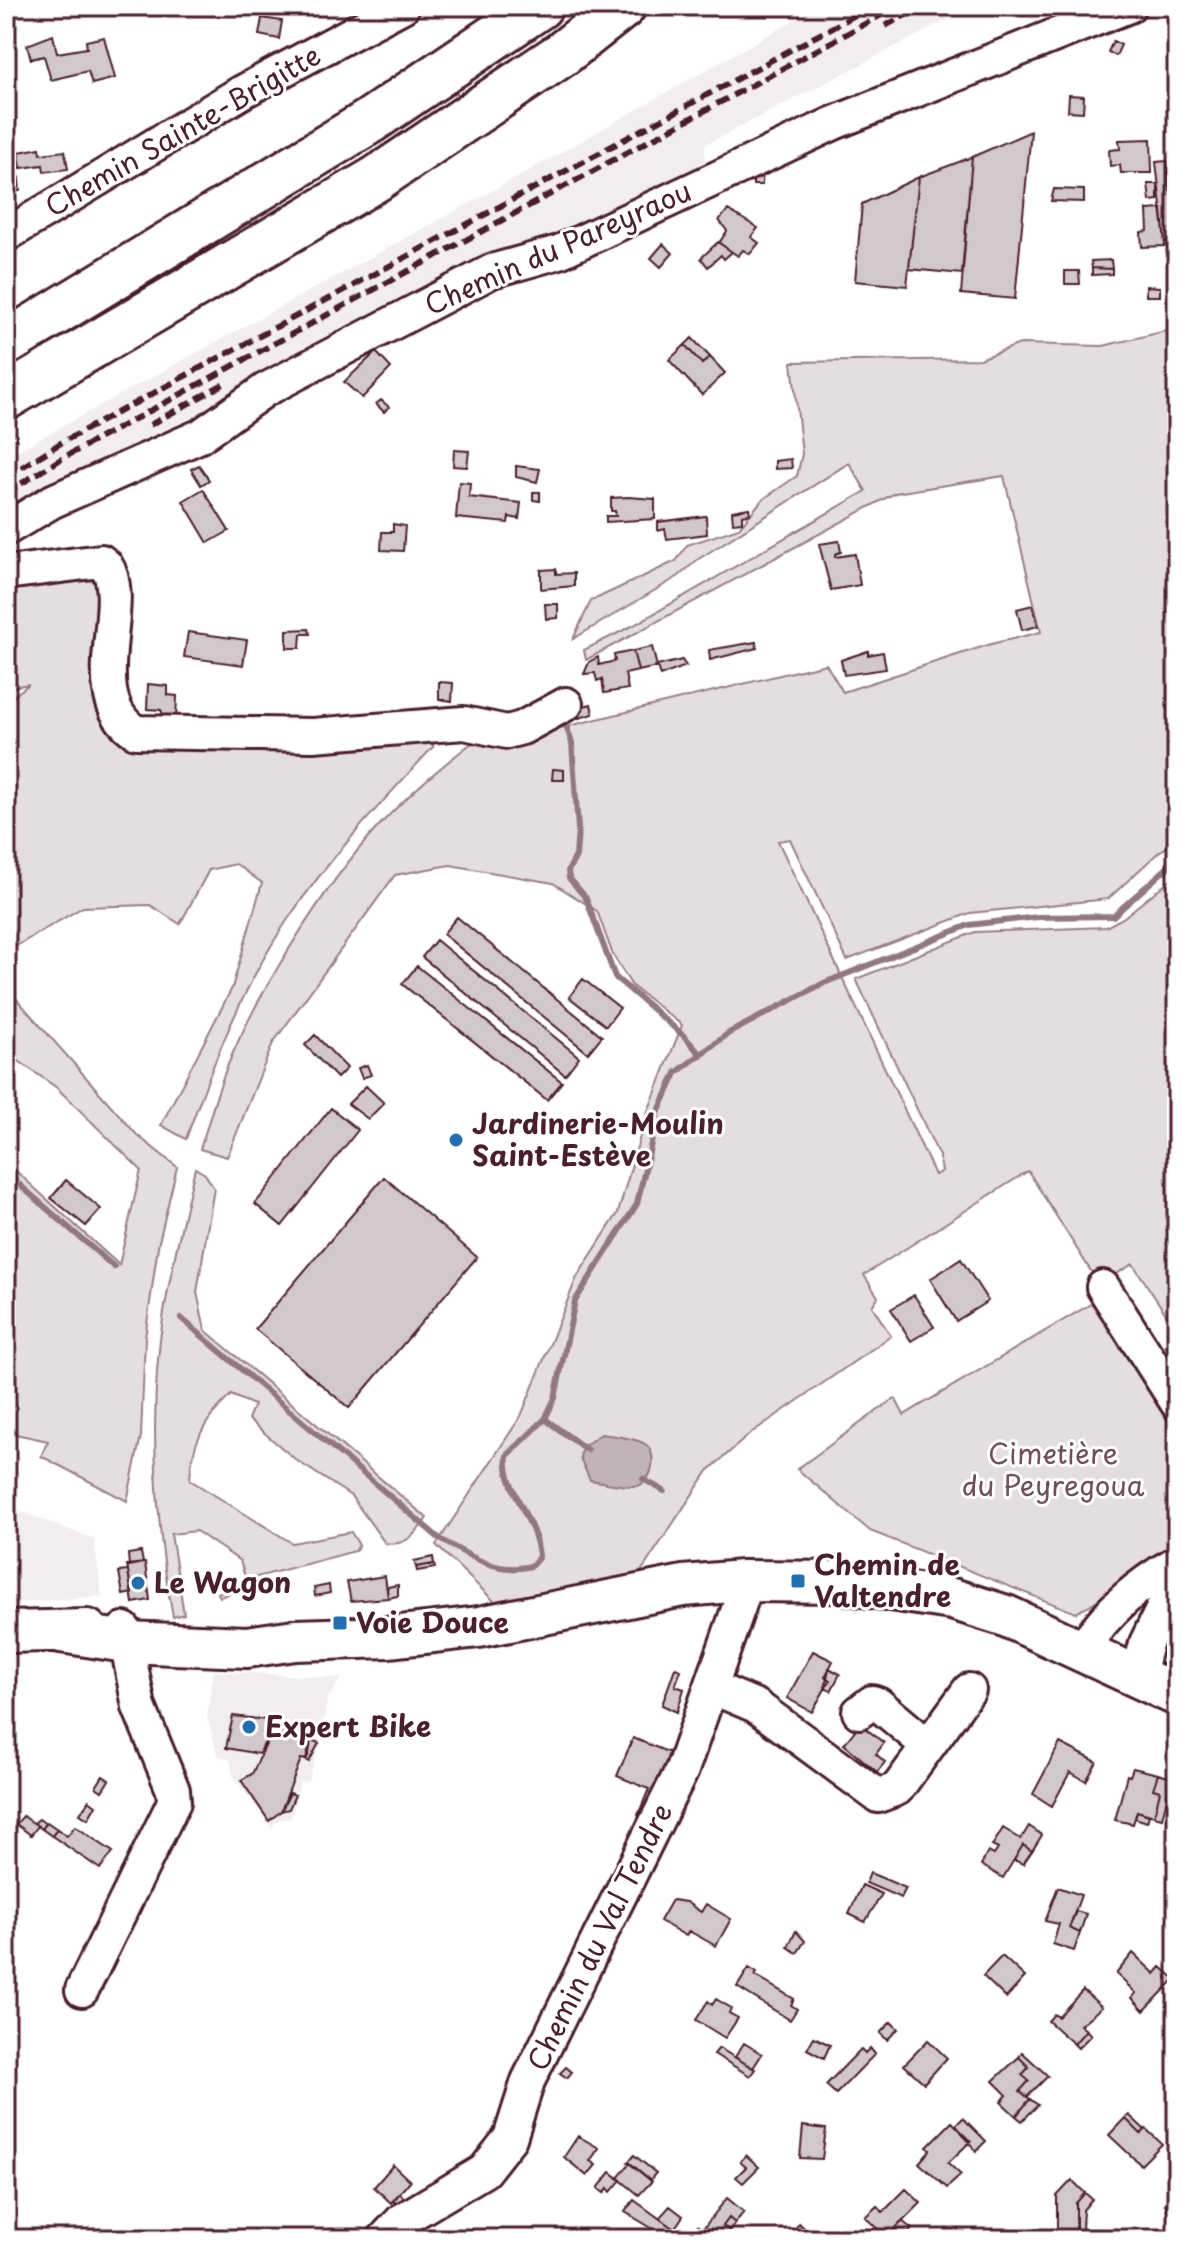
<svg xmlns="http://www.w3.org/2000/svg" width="1183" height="2245" font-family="'Playpen Sans',sans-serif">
<rect width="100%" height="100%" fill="#fff"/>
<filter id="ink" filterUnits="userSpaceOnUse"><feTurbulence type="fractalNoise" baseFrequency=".0125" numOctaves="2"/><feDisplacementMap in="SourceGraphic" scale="16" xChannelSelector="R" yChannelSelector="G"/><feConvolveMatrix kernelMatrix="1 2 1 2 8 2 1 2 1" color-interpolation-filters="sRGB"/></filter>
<g filter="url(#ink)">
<path fill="#f2eeef" d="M819,6H974L705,145V164L505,256L56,487L6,516V457L525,173Z
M6,1506L94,1539L102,1596L6,1604Z
M213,1671L341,1678L327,1700L321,1740L308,1781L300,1782L291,1818L278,1820L272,1828L233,1776L230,1760L218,1755L207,1717Z"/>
<path fill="#e5dee0" stroke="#987e86" stroke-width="2" d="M1170,330L1177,334V842L1160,851L1108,899L970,913L847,960L790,839L778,841L935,1175L942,1171L939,1156L856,979L975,932L1106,927L1123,918L1177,874V1331L1133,1264L1099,1284L1028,1171L864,1275L878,1297L872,1306L891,1336L751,1433L708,1471L638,1576L494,1601L436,1545L521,1416L577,1277L618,1213L645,1119L682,1025L632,986L613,955L597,911L553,883L450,865L395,875L273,1043L227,1157L200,1149C209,1122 216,1094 227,1067C255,997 325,885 376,829C408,794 445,763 482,735L510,740L826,664L843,692L991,644L1041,632L1004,476L895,493L586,660L584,650L634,625L866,491L849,463L697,560L679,576L573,639L591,601L676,561L687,545L739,528L762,500L797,476L802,454L792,362L980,359L1020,344L1103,346Z
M97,568L114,725L433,737V747C382,802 330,857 288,919C243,986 213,1063 186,1139L161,1125L232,988L262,883L236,864L209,870L180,924L150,905L83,907L6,952V702L29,684L6,688V597L34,578Z
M6,987L137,1135L177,1167L158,1246L145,1338L141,1436L127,1501L41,1456L48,1441L6,1432V1162L119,1265L141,1170L57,1088L6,1052Z
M195,1168L205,1174L214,1188L197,1292L205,1330L427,1518C416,1533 407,1547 385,1543L351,1496L296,1460L248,1419L254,1405L231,1395C205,1419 191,1443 190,1480L292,1543L351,1532L359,1545L355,1551L253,1578L250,1586L220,1597L218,1593L246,1580L240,1561L196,1531L171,1534L184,1614L173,1617C155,1524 148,1406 164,1312C172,1264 184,1216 195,1168Z
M1094,1302L1177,1436V1552L1076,1613L870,1531L797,1469L895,1398L904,1415Z
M1177,1338V1385L1156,1352Z"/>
<path fill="#c1b3b6" stroke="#91787e" stroke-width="2" d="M601,1434C614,1436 634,1437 645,1444C659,1453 652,1485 636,1486C622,1487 604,1482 590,1480L580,1458L582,1447Z"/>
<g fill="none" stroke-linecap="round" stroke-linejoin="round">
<path stroke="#91787e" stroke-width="6" d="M564,719L572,743L578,829L576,856L568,871L569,878L586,898L615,977L684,1036L701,1055
M6,1173L114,1267
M181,1318L440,1539C468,1555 497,1575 531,1566L539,1557C537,1521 503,1488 507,1456L545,1419L555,1398L575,1301L637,1204L658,1113L676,1073L729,1033L824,983L969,925L1038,917L1113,916L1177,859
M545,1419L587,1450
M643,1479L664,1491"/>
</g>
<path fill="#d2c7cb" stroke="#4a1f2b" stroke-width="2" d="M262,18L282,21L279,39L259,35Z
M53,35L57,53L87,48L86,41L104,37L115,78L92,84L88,71L51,80L44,56L31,59L27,45Z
M1113,41L1121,45L1116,56L1108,52Z
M1069,95L1084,96L1083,112L1068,111Z
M1031,131L1015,299L961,294L972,157Z
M1151,139L1152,173H1121L1120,165L1110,166L1109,150L1120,149L1119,140Z
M40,148L41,154L65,151L68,169L44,172L43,165L21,168L19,152Z
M972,157L962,274L909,269L919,177Z
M1167,161L1170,191H1176L1177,241L1165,242L1156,162Z
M763,168L762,185H753V179H747Z
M18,171L20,191L6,193V174Z
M919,177L907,286L855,281L862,204Z
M1148,184H1158V200L1150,201Z
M1054,189L1084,190V202L1051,201Z
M1162,209L1165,246L1142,247L1141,232L1148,231L1147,210Z
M728,210L758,228L751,237L759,243L750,254L743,250L738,256L719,243L727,231L719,220Z
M718,242L732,252L724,259L721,255L708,267L701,258Z
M663,244L673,253L661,267L651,258Z
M1111,260L1112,269L1092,268L1091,261Z
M1092,268L1112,269V274L1092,275Z
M1065,271H1079L1080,284H1065Z
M1146,286L1160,287V296H1146Z
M692,338L710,357L702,364L685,345Z
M685,345L702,364L710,357L725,373L702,395L669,360Z
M376,352L391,368L362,398L344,382Z
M381,400L389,407L384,412L376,404Z
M454,450L469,451L467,467L453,466Z
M791,459L792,468L775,469V461Z
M199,465L209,480L201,485L191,469Z
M516,466L540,469L537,482L516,477Z
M459,482L470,483L469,497L521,503L519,519L509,517L508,523L456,518Z
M203,489L229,531L208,543L183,501Z
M533,492H540V501L533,500Z
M628,497L655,499V519L606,522V516H616L615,511H611V498Z
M749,508L750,514L742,515V522L733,523L732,511Z
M706,516L707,534L667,539L665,529L658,531V522Z
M393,524L405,526L403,551L381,550L382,532H393Z
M839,541L841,552L835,554V557L855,554L860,585L831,590L819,544Z
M556,569V574L574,573V586L541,589V570Z
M545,604H558V618L546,619Z
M1033,605L1038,626L1022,630L1017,609Z
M309,629L310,634H301L300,648H287V630Z
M188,632L247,640L243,665L184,657Z
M756,642L757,648L710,660L709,650Z
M652,647L657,667L638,671L633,651Z
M633,651L638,671L625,674L628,689L604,693L602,679L597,681L595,673L584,674L589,662L598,657L599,665L615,661L614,655Z
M868,651V655L883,652L886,669L844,675L841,660Z
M682,660L686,666L660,676L657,666Z
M439,682L453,683L452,701L439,699Z
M148,684L168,686V695L177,696L176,719H165L161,710L147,709Z
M591,704L593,714L579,718L576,708Z
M553,769L564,770V780H552Z
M457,917L602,1036L588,1053L443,934Z
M436,940L579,1057L565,1075L422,957Z
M417,966L562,1082L547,1100L402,984Z
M583,979L620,1008L606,1026L569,997Z
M315,1035L347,1068L337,1078L305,1045Z
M367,1065L371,1075L362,1078L358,1068Z
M366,1086L384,1103L368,1119L348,1104Z
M331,1108L358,1130L282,1226L255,1204Z
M384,1177L477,1257L349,1408L255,1329Z
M66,1180L101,1209L86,1226L51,1198Z
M961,1259L988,1301L956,1321L930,1279Z
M914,1295L934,1327L911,1341L891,1309Z
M141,1552L143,1563L129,1566L128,1554Z
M433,1557L434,1564L416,1567L414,1561Z
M145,1563L150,1600L133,1603L127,1565Z
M434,1564L435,1568L417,1571L416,1567Z
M128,1571L132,1593L123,1595L119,1572Z
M385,1576L388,1598L351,1601L347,1582Z
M329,1585L330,1593L315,1596L314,1588Z
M398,1585V1596L388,1598L387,1587Z
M813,1651L833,1661L825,1677L830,1680L812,1712L787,1698Z
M675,1668L681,1670L675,1686L684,1689L677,1712L662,1705Z
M829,1668L840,1674L831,1691L825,1688Z
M233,1716L276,1721L259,1754L226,1748Z
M860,1724L884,1743L876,1754L885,1762L877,1772L844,1744Z
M275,1725L311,1740L309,1754L306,1760L301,1759L281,1811L269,1821L241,1780L252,1774Z
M633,1738L675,1755L648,1820L638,1815L649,1789L617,1776Z
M311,1740L319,1743L309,1762L306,1760Z
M1060,1743L1097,1762L1086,1781L1070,1772L1052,1806L1033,1794Z
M1133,1768L1158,1774L1153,1789L1160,1791L1154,1816L1137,1811L1133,1824L1115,1820L1127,1775L1130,1776Z
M1158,1774L1172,1778L1162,1818L1154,1816L1160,1791L1153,1789Z
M103,1776L109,1780L102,1791L96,1787Z
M290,1793L295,1795L289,1809L281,1811Z
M89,1800L96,1805L88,1819L80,1814Z
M1137,1811L1149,1815L1147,1822L1135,1818Z
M23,1816L38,1826L31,1835L16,1824Z
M39,1819L46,1824L42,1829L34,1823Z
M47,1822L57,1829L52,1836L42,1829Z
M75,1826L113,1852L100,1869L52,1836L57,1829L67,1836Z
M1029,1826L1042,1835L1032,1851L1023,1845L1003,1878L981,1865L988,1852L994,1855L998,1849L992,1846L1003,1828L1021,1839Z
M1023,1845L1032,1851L1023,1864L1014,1860Z
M870,1873L906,1888L901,1898L866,1883Z
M862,1885L882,1894L865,1922L849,1914Z
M1058,1887L1081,1895L1069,1928L1080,1933L1074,1951L1053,1944L1059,1924L1045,1921Z
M672,1900L686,1902L701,1912L706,1904L731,1919L716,1946L689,1931L686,1936L660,1921Z
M1076,1911L1086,1914L1080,1933L1069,1928Z
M796,1931L805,1941L797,1953L788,1947Z
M1133,1953L1155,1974L1161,1967L1175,1979L1144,2011L1132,1998L1136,1993L1116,1974Z
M1002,1956L1025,1977L1006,1998L983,1976Z
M749,1968L757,1973L755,1976L794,1999L791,2005L797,2009L790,2020L737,1987Z
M1083,1990L1102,2007L1080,2025L1086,2030L1074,2044L1048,2021L1054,2014L1058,2017Z
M716,1999L731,2008L729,2013L738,2018L725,2038L696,2020L708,2001L712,2005Z
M891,2022L898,2029L887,2040L880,2033Z
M1086,2030L1091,2035L1078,2048L1074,2044Z
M814,2037L830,2045L824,2058L807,2049Z
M928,2040L947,2058L924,2083L904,2065Z
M744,2043L762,2054L753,2068L735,2057Z
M719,2048L753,2068L755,2069L750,2076L714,2054Z
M870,2048L875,2054L836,2094L826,2085L861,2049L865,2053Z
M1022,2052L1048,2076L1027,2097L1020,2091L1029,2081L1022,2075L1029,2067L1019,2057Z
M1019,2057L1029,2067L1022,2075L1029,2081L1020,2091L1030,2099L1016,2116L1001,2102L1007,2095L993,2081Z
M566,2067L572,2072L567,2078L560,2073Z
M1030,2099L1038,2105L1022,2121L1016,2116Z
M1129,2115L1145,2130L1141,2134L1125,2118Z
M963,2118L986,2141L976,2151L956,2125Z
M1125,2118L1141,2134L1146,2129L1162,2144L1141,2165L1109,2135Z
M952,2122L971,2141L948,2163L961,2175L947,2188L919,2163L930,2150L927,2147Z
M803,2126L826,2129L822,2159L800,2158Z
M578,2136L599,2148L590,2161L596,2165L587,2176L564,2157Z
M634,2155L656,2173L650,2180L628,2162Z
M746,2155L759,2167L743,2183L736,2177L746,2167L740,2162Z
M630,2163L652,2181L639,2195L618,2178Z
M393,2165L410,2181L391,2203L374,2187Z
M611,2172L621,2180L611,2192L608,2188L604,2193L598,2188Z
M1072,2180L1085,2193L1076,2203V2229H1082V2239H1052L1053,2231H1057V2196Z
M906,2189L921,2203L894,2230L903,2238L888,2239L865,2217L877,2206L883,2212Z
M400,2193L405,2199L399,2205L393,2201Z
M1085,2193L1092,2199L1083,2210L1082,2229H1076V2203Z
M1177,2197V2226L1176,2227L1165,2204Z
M727,2198L744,2212L735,2223L729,2218L723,2226L730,2231L723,2239H715L702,2230Z
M634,2200L674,2229L668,2238L625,2212Z
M670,2206L683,2216L674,2229L659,2218Z
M729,2218L735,2223L730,2231L723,2226Z
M902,2221L912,2229L903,2238L894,2230Z
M799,2223L809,2233L804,2238L795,2229Z
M698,2226L705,2232L700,2239H688Z
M795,2229L804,2238L806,2239H785Z
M330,2230L340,2239H327L324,2236Z"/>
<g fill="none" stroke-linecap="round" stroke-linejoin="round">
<g stroke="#4a1f2b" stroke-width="38">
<path id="minor" d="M6,235L242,92L403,6
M6,529L53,501L200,436L265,390L492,271L559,252L834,123L1129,6
M6,573L101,561L106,565C132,604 80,698 136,732L313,735L464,723L507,732L522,728L566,704
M1103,1287L1177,1403
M1082,1649C1107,1611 1137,1585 1177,1562
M1138,1676L1146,1643L1177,1579
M711,1687L756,1706L878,1796L897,1789L969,1690
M859,1712L872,1702L878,1704L928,1746
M82,1990L174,1802L173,1790L139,1707L124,1629
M384,2239L402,2220L484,2171L510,2138L528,2081L682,1770L742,1598L743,1581"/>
</g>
<g stroke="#4a1f2b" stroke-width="46">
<path id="major" d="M6,1632L87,1630
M61,1632L126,1642L247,1647L295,1640L390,1637L479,1627L683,1586L743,1581L835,1582L952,1599L1006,1616L1177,1695"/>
</g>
<g stroke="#4a1f2b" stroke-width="50">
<path id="highway" d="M6,343L370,121L540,6
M6,397L376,179L562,54L623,6"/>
</g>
<use href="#minor" stroke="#fff" stroke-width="32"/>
<use href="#major" stroke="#fff" stroke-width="40"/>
<use href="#highway" stroke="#fff" stroke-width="44"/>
<path stroke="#4a1f2b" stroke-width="6" stroke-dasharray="12 6" stroke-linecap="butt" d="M885,26L923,6
M150,425L227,382
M6,477L59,444L872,6
M6,493L61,459L898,6"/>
</g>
</g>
<g fill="#1f6fb2" stroke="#fff" stroke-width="3">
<circle cx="456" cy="1140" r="8"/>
<rect x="790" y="1573" width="16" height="16" rx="4"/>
<circle cx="138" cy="1583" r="8"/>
<rect x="332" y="1615" width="16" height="16" rx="4"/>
<circle cx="249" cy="1727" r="8"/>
</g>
<g text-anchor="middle" stroke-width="6" stroke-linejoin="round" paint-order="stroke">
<g font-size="28" fill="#4a1f2b" stroke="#fff">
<text transform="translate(183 131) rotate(-30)" y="10">Chemin Sainte-Brigitte</text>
<text transform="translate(558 248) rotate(-24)" y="10">Chemin du Pareyraou</text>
<text transform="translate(600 1937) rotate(-64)" y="10">Chemin du Val Tendre</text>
</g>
<g font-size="28" font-weight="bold" fill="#4a1f2b" stroke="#fff" text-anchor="start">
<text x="472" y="1134">Jardinerie-Moulin<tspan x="472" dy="32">Saint-Estève</tspan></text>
<text x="814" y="1575">Chemin de<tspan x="814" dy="32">Valtendre</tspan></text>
<text x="154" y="1593">Le Wagon</text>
<text x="356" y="1633">Voie Douce</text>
<text x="265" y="1737">Expert Bike</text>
</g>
<g font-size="28" fill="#714f58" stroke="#fff">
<text x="1053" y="1464">Cimetière<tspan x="1053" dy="32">du Peyregoua</tspan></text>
</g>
</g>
<rect width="1183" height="2245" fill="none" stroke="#fff" stroke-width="32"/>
<rect x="16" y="16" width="1151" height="2213" fill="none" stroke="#4a1f2b" stroke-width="3" filter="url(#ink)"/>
</svg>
